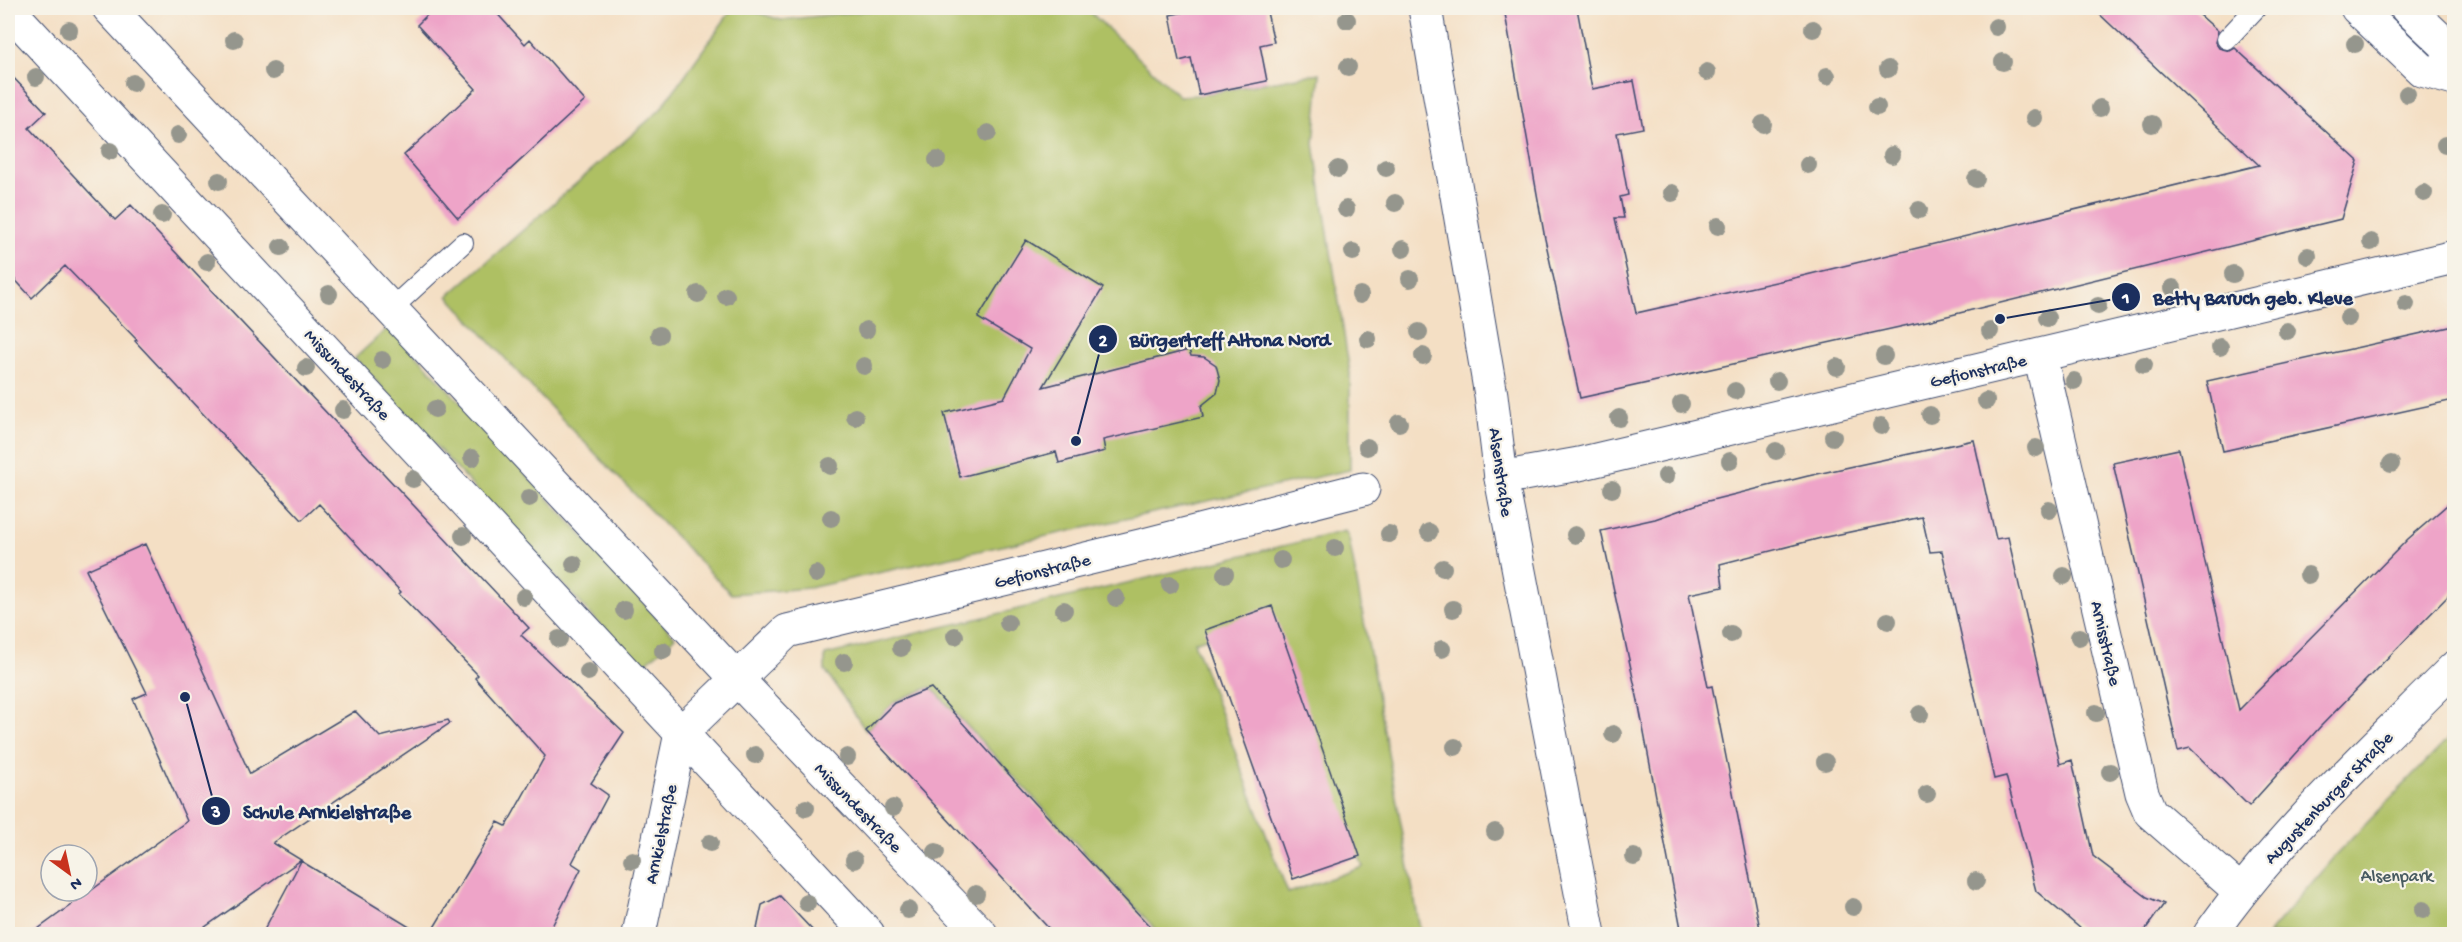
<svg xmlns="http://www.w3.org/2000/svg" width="2462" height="942" font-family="'Gochi Hand',sans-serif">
<rect width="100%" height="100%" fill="#f7f3e8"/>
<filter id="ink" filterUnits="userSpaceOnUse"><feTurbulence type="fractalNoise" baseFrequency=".0167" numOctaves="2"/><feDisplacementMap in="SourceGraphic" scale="12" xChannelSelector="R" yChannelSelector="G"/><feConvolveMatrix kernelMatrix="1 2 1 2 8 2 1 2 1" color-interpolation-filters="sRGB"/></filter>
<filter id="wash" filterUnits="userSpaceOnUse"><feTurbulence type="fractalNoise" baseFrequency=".008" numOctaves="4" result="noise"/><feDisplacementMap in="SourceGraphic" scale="24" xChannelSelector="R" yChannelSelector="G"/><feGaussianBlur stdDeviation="1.35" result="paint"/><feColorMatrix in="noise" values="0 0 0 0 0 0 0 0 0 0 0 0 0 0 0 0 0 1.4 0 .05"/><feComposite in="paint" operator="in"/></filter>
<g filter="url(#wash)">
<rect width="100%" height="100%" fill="#f4dfc4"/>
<path fill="#aec063" stroke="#647860" stroke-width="1.5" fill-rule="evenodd" d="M733,8H743L781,20L894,8H1086L1179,96L1199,95L1320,73L1314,144L1350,373V470L809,588L731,594L535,391L448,296L660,110Z
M390,326L675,637L640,668L355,358Z
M1345,531L1349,539L1421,934H1160L931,687L896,701L866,731L825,670V655ZM1271,615L1363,867L1288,893L1194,642Z
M2454,733V934H2268L2333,858Z"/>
<g id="blocks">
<path fill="#eea4c8" d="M434,8H492L525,44L530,39L585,101L458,218L404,155L476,89L417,25Z
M1184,8H1266L1274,42L1260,45L1267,81L1199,95L1191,58L1179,61L1170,15L1185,12Z
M1504,8H1577L1592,89L1634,81L1643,128L1617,133L1628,195L1620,197L1624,218H1615L1636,313L1794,278L2259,165L2093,8H2192L2218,31L2215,42L2219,48L2230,51L2235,48L2358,161L2341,219L1931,320L1580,398L1545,239Z
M8,72L46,112L29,128L115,220L131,205L529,628L521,635L624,733L591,783L608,795L572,863L581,869L548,934H430L498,822L506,826L545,756L475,678L478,675L399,594L401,592L319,504L302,520L135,341L137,340L65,266L32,298L8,272Z
M1026,240L1103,288L1043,387L1189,350L1191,356L1204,357L1216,365L1220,380L1217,393L1201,406L1203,417L1103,440L1105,451L1059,463L1056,452L960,477L944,413L1004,398L1030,349L978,318Z
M2454,326V400L2223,451L2207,381Z
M1974,440L1996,539L2008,537L2060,764L2072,760L2093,856L2147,897L2164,904L2142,934H2087L2036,891L2006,776L1994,779L1942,551L1930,552L1922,517L1821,538L1720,564L1723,587L1689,594L1708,687L1712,686L1761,934H1682L1638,701L1601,531L1655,519L1704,502L1808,476Z
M2179,449L2239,710L2408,539L2454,499V590L2320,727L2249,806L2190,748L2178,751L2113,463Z
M145,544L250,774L355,711L380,737L448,720L450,723L273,843L301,860L195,934H31L187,821L133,699L147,693L86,570Z
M1272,606L1360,856L1293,879L1205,630Z
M931,688L1034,802L1157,934H1054L866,731L894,703Z
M301,861L421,934H262Z
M780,896L816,934H756L762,905Z"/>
</g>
</g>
<g filter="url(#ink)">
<use href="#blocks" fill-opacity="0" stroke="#3c496d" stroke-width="1.5"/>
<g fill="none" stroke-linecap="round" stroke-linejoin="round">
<g stroke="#3c496d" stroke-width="22">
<path id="lane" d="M2227,39L2256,8
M391,309L463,243"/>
</g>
<g stroke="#3c496d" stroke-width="35">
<path id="street" d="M109,8L737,679L981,934
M2357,8L2422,70L2454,79
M2407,8L2446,45L2454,70
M8,9L868,934
M2040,356L2142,793L2150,812L2240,891
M1501,478L1579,464L2454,257
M639,934L681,733L787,631L1144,545L1363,489"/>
</g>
<g stroke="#3c496d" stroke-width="35">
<path id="secondary" d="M2210,934C2279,835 2369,753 2454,668"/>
</g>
<g stroke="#3c496d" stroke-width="35">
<path id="primary" d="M1425,8L1491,395L1501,478L1589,934"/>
</g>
<use href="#lane" stroke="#fff" stroke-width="20"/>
<use href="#street" stroke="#fff" stroke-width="33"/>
<use href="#secondary" stroke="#fff" stroke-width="33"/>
<use href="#primary" stroke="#fff" stroke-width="33"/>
</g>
<g fill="#95968d">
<circle cx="1347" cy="20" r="9"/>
<circle cx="1996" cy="27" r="9"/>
<circle cx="1813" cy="29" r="9"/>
<circle cx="69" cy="30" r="9"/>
<circle cx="234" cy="40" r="9"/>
<circle cx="2355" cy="44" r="9"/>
<circle cx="2003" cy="62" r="9"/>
<circle cx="1348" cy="67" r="9"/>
<circle cx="1888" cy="69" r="9"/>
<circle cx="273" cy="71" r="9"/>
<circle cx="1707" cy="72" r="9"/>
<circle cx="1827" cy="76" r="9"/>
<circle cx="36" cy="77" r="9"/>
<circle cx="133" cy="83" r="9"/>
<circle cx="2407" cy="94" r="9"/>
<circle cx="1877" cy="107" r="9"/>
<circle cx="2100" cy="108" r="9"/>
<circle cx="2034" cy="118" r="9"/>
<circle cx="1763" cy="124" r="9"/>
<circle cx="2152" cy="124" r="9"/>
<circle cx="988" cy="133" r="9"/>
<circle cx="178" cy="135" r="9"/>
<circle cx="2445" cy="145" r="9"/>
<circle cx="110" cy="151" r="9"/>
<circle cx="1892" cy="155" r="9"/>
<circle cx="937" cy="160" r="9"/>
<circle cx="1808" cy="165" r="9"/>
<circle cx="1386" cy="168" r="9"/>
<circle cx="1338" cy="169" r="9"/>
<circle cx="1976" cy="179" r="9"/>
<circle cx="219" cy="181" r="9"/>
<circle cx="1672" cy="193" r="9"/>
<circle cx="2424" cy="193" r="9"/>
<circle cx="1395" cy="203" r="9"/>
<circle cx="1346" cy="209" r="9"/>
<circle cx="1919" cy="210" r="9"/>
<circle cx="162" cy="215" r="9"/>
<circle cx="1718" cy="226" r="9"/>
<circle cx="2371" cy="242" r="9"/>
<circle cx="281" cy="247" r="9"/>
<circle cx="1403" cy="249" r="9"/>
<circle cx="1353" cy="252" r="9"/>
<circle cx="2308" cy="256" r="9"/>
<circle cx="207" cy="262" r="9"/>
<circle cx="2233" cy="274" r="9"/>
<circle cx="1410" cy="279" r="9"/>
<circle cx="2173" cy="288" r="9"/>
<circle cx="329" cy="294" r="9"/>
<circle cx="698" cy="294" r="9"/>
<circle cx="1360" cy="295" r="9"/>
<circle cx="726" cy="296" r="9"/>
<circle cx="2406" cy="304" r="9"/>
<circle cx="2098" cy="306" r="9"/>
<circle cx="2047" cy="318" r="9"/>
<circle cx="2348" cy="318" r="9"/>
<circle cx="866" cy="330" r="9"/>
<circle cx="1990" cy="331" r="9"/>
<circle cx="2287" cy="331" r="9"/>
<circle cx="1419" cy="332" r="9"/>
<circle cx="659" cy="335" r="9"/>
<circle cx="1368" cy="339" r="9"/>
<circle cx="2220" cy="347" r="9"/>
<circle cx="1423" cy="356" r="9"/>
<circle cx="1884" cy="356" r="9"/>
<circle cx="382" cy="360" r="9"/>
<circle cx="2144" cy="365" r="9"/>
<circle cx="864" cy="366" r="9"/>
<circle cx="1837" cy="367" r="9"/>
<circle cx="306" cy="368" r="9"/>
<circle cx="1777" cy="381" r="9"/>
<circle cx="2074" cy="381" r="9"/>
<circle cx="1735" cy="391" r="9"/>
<circle cx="1986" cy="401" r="9"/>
<circle cx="1681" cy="404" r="9"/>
<circle cx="435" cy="409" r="9"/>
<circle cx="343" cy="410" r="9"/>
<circle cx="1930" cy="415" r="9"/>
<circle cx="855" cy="417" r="9"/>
<circle cx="1619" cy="418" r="9"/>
<circle cx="1399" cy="423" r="9"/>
<circle cx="1881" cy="426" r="9"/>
<circle cx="1833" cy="437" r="9"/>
<circle cx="1367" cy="447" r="9"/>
<circle cx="2036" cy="448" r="9"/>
<circle cx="1776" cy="451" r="9"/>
<circle cx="472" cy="458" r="9"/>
<circle cx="1730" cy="461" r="9"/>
<circle cx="2391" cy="464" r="9"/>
<circle cx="830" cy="466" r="9"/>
<circle cx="1666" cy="476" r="9"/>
<circle cx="413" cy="479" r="9"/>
<circle cx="1612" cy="489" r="9"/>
<circle cx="529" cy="498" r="9"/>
<circle cx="2049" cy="510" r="9"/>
<circle cx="831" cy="518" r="9"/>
<circle cx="1429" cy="532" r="9"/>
<circle cx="1389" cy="534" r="9"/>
<circle cx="1575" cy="535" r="9"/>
<circle cx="463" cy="536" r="9"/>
<circle cx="1335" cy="548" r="9"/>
<circle cx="1281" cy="560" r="9"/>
<circle cx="574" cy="564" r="9"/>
<circle cx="1443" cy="568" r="9"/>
<circle cx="816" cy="574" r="9"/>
<circle cx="1225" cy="574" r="9"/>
<circle cx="2308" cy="575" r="9"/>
<circle cx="2064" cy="576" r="9"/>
<circle cx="1170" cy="585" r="9"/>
<circle cx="524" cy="597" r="9"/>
<circle cx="1116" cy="598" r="9"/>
<circle cx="1453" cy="609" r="9"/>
<circle cx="624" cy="610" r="9"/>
<circle cx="1064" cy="610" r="9"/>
<circle cx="1888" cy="621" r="9"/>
<circle cx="1008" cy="623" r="9"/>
<circle cx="1731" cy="634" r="9"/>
<circle cx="955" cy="636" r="9"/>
<circle cx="2079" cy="637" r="9"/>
<circle cx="559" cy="639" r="9"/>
<circle cx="901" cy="648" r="9"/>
<circle cx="1442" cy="649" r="9"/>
<circle cx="663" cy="651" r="9"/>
<circle cx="844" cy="662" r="9"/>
<circle cx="588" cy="672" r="9"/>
<circle cx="2096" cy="713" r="9"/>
<circle cx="1920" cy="714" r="9"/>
<circle cx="1613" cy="734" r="9"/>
<circle cx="1455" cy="747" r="9"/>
<circle cx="755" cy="755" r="9"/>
<circle cx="847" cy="757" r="9"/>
<circle cx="1825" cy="762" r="9"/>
<circle cx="2110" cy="772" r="9"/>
<circle cx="1927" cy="794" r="9"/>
<circle cx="806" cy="808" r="9"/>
<circle cx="893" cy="808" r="9"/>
<circle cx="1495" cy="832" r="9"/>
<circle cx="710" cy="843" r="9"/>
<circle cx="936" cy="852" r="9"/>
<circle cx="1634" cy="857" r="9"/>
<circle cx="632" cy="860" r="9"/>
<circle cx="854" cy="860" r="9"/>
<circle cx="1976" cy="881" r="9"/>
<circle cx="976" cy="894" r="9"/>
<circle cx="807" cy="903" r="9"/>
<circle cx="1853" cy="907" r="9"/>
<circle cx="908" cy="910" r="9"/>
<circle cx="2423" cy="910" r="9"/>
</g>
</g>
<g text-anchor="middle" stroke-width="4.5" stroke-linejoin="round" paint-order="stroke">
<g font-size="18" fill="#1b2f5e" stroke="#f7f3e8">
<text transform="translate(1978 370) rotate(-13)" y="6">Gefionstraße</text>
<text transform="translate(348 374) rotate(47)" y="6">Missundestraße</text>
<text transform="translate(1502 472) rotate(82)" y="6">Alsenstraße</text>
<text transform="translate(1042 570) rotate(-14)" y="6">Gefionstraße</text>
<text transform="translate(2107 643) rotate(77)" y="6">Arnisstraße</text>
<text transform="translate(2328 797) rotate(-46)" y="6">Augustenburger Straße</text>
<text transform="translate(859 807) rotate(46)" y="6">Missundestraße</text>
<text transform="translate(660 834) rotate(-78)" y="6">Arnkielstraße</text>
</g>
<g font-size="18" fill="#475a60" stroke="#f7f3e8">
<text x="2397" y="881">Alsenpark</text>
</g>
</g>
<path fill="none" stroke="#1b2f5e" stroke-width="2" d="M2000 319L2126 297M1076 441L1103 339M185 697L216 811"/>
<g fill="#1b2f5e" stroke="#f7f3e8" stroke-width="2">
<circle cx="2000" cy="319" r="6"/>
<circle cx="1076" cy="441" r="6"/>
<circle cx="185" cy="697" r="6"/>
<circle cx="2126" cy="297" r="15"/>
<circle cx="1103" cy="339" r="15"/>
<circle cx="216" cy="811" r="15"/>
</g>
<g font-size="18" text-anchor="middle" font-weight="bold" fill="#fff">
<text x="2126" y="303">1</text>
<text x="1103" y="346">2</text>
<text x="216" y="817">3</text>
</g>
<g font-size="20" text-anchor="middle" font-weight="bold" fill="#1b2f5e" stroke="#f7f3e8" stroke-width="4.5" stroke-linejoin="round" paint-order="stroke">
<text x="2253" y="304">Betty Baruch geb. Kleve</text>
<text x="1230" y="346">Bürgertreff Altona Nord</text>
<text x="327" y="818">Schule Arnkielstraße</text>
</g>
<rect width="2462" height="942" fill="none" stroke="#f7f3e8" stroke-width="30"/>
<g transform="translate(69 873) rotate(147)"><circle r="28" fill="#f7f3e8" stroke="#9fa5b1" stroke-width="1.5"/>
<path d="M0-4.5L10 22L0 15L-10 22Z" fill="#c8321e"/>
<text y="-9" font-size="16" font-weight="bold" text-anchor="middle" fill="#1b2f5e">N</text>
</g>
</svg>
